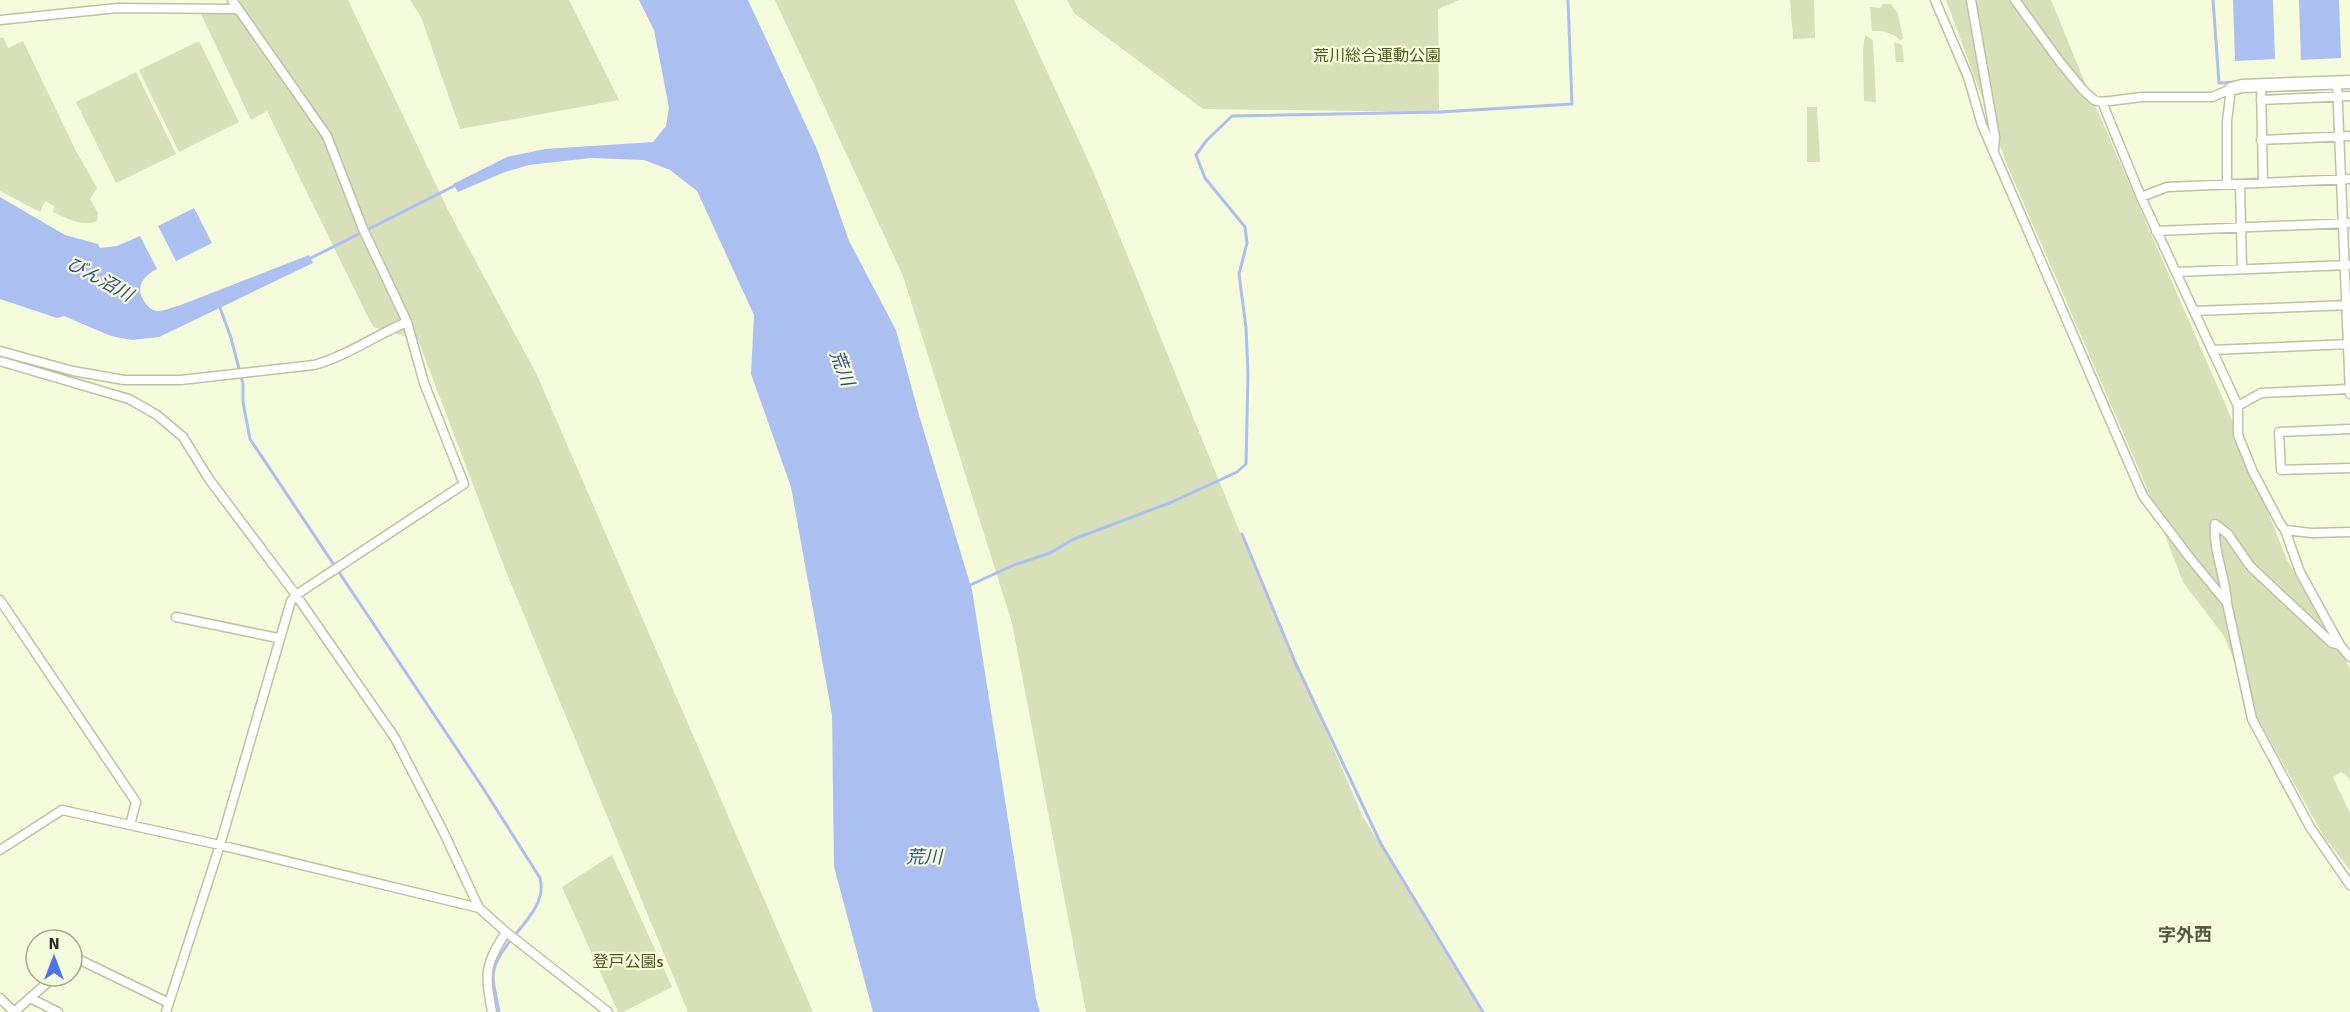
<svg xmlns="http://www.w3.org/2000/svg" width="2350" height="1012" font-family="Signika,'Noto Sans JP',sans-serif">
<rect width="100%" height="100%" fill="#f5fcdb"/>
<path fill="#d8e0b9" d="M237,0H348L448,210L536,373L813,1012H688L505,569L418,340L373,327L267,111L251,120L201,14L239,5Z
M410,0H569L619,100L460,129L421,17Z
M775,0H1014L1093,171L1239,530L1363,817L1484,1012H1086L1012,623L903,276Z
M1067,0H1459L1438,9L1439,112L1203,109L1074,13Z
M1790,0H1814L1815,38L1793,39Z
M1946,0H2051L2081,73L2227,408L2287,560L2350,668V779L2341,772L2333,777L2350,813V870L2324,837L2257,717L2224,636L2183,582L2144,481L2007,165Z
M1883,4H1891L1898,14L1903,38L1901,41C1892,32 1885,31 1872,31L1870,7L1880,8Z
M1865,35L1873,40L1876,102L1864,101L1863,50Z
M3,37L8,48L23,41L75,149L97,188L90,199L98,213L97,221C82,227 66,218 53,212L54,206L45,201L40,212L0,191V38Z
M199,41L239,122L179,152L139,70Z
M1894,42L1902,45L1904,62H1896Z
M136,72L176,154L116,183L76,102Z
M1807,107H1817L1820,162H1807Z
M612,855L672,987L623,1012H618L562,887Z"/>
<path fill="#acbff1" d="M639,0H748L817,149L849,241L896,330L919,415L972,590L1036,998L1040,1012H873L834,867L832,715L791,487L751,374L754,315L697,191L670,170L644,160L591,158L529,165L505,172L458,192L453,184L507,157L545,149L653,142L666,126L669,108L654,30Z
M2233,0H2273L2275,59L2235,61Z
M2299,0H2339L2341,58L2301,60Z
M0,197L65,235L98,244L100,248L117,246L140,236L157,269C142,276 134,289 146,304C149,308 153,311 159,311C165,311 172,307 178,306L309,255L313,263L159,337L132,340L111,336L64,316L57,318L0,299Z
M194,208L212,243L176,261L158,226Z"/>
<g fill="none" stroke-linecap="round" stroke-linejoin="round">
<path stroke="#acbff1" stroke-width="3" d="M2213,0L2219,83L2237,82
M309,259L458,184
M219,305L231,338L243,384V402L250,439L483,788L540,878C549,911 506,935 495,966C490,979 497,998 499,1012
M1242,534L1295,662L1381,844L1483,1012
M968,586L1014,565L1050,553L1074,539L1172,502L1237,472L1246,464L1248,373L1246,328L1239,274L1247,243L1245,227L1205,178L1196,155L1207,140L1232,116L1440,112L1572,104L1568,0"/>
<g stroke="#bcc2a3" stroke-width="11">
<path id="street" d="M1935,0L1968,77L1982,125L2143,496L2190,558L2227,603L2252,719L2310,827L2350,885
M1971,0L1995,137L1994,149
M2015,0L2060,62L2083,90L2094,100L2102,102L2142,97H2212L2231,89
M0,20L118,8L237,9
M2337,83L2350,394
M2261,86L2263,182
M2261,100L2350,96
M2102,102L2141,197L2238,406V435L2253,472L2280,523L2285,530L2312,533L2350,532
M2261,140L2350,136
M2227,184V121L2231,89
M2240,184L2242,268
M2141,197L2167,187L2350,179
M2156,231L2350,223
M2176,272L2349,265
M2194,311L2350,305
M2212,350L2350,344
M0,351L73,371L124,380H181L314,365C347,356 376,335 407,322
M0,361L129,399L157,415L183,437L209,479L296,595L395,738L443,831L479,908L506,932L608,1012
M2238,406L2261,393L2350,389
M2350,429L2279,432L2281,470L2350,468
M2285,530L2300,572L2340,645L2350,657
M0,600L136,802L130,825
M2227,602C2225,576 2213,550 2215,524L2228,534L2250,566L2332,643L2340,645
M176,617L278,638
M0,850L62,810L220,845L479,908
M72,961L76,958L169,1003
M0,998L14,1012L55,976
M30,998L58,1012
M166,1012L220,845L291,601L296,595L464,484L424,383L407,322L363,229L327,136L232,0
M492,1012C485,973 484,966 506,932"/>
</g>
<g stroke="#bcc2a3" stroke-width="15">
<path id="secondary" d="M2231,89L2242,86L2350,82"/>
</g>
<use href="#street" stroke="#fff" stroke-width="8"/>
<use href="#secondary" stroke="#fff" stroke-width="12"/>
</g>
<g text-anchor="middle" stroke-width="4.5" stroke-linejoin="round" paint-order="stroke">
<g font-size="16" fill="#4f571b" stroke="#f5fcdb">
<text x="1377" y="61">荒川総合運動公園</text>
<text x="628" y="967">登戸公園s</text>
</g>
<g font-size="18" font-style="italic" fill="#354885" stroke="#f5fcdb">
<text transform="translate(100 279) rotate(29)" y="6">びん沼川</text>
<text transform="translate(842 368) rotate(69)" y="6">荒川</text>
<text x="924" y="863">荒川</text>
</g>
<g font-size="18" font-weight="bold" fill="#565b3f" stroke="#f5fcdb">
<text x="2185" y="941">字外西</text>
</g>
</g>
<g transform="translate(54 958)"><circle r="28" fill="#f5fcdb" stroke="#a4a991" stroke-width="1.5"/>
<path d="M0-4.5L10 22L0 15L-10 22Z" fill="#5374e9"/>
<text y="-9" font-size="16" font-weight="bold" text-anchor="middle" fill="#2b2d21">N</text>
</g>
</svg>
